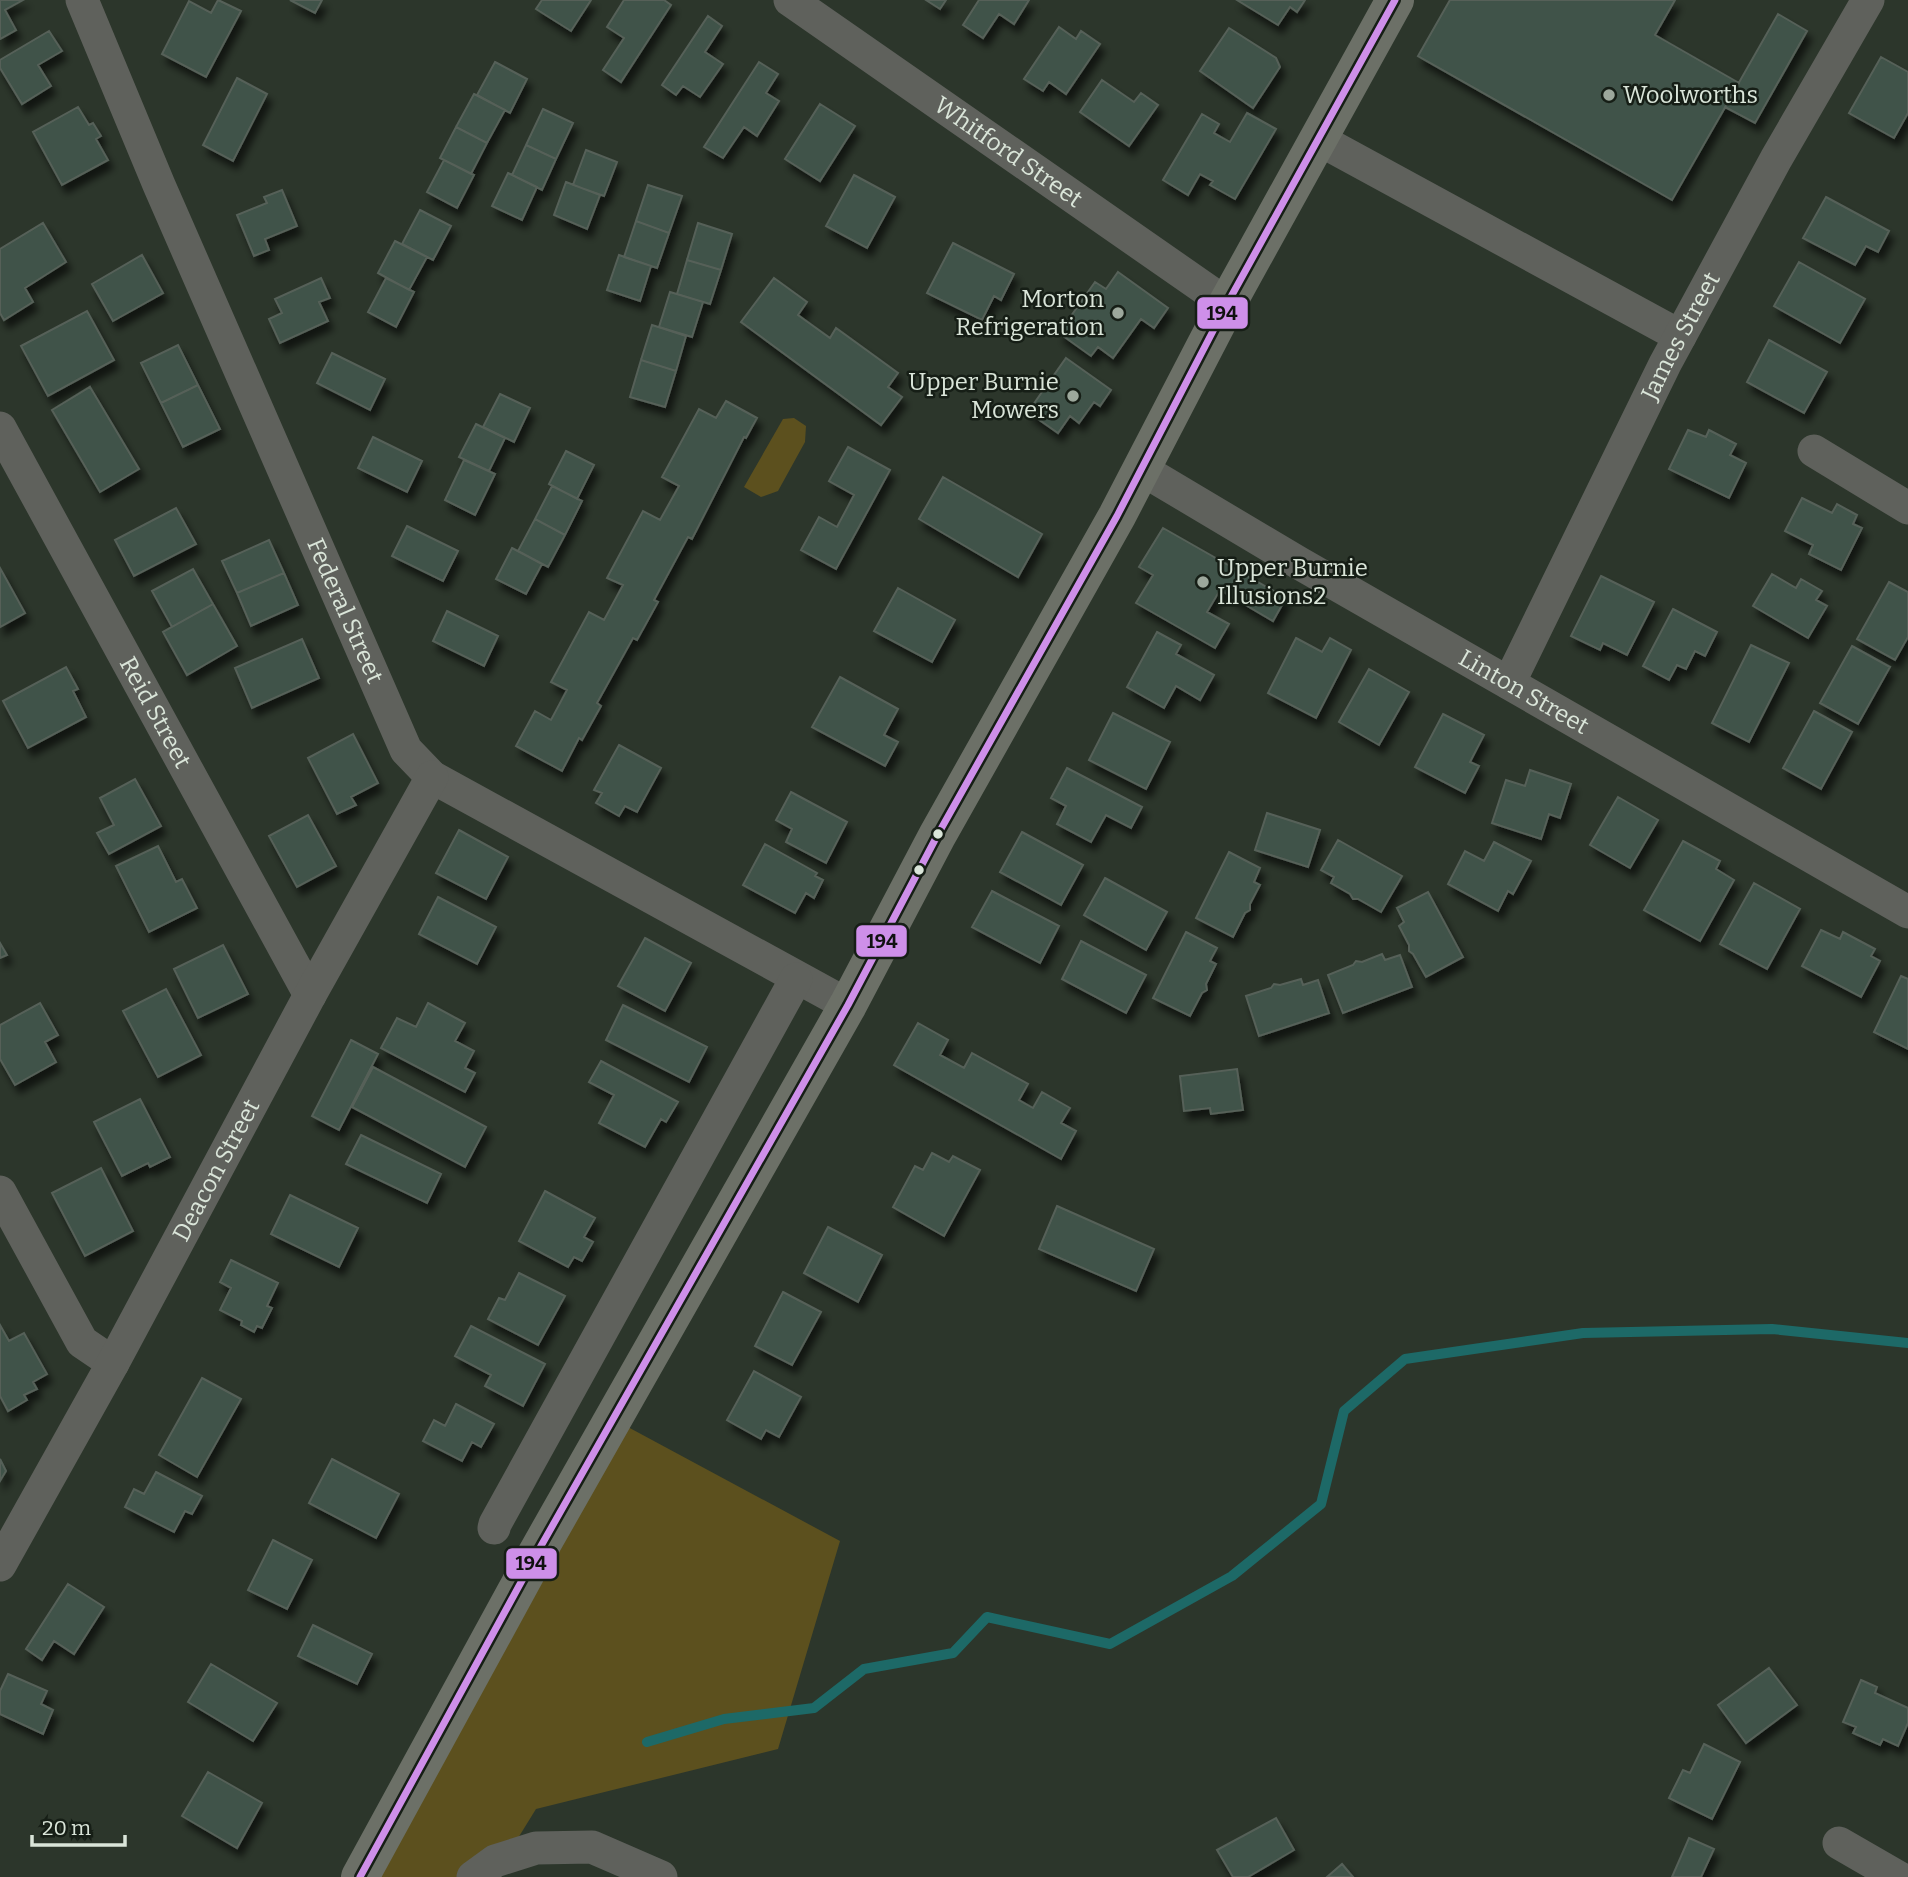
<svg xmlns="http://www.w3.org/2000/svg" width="1908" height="1877" font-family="Bitter,serif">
<defs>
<filter id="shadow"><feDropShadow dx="4.5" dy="8" stdDeviation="3.5" flood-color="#0009"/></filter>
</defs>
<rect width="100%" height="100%" fill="#2c362b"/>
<path fill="#5c501e" d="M794,418L806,426L805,442L778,491L761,497L744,487L783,419Z
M613,1419L840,1541L778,1749L536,1809L494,1877H360Z"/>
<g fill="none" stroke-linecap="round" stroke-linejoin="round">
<path stroke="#1d6967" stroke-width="10" d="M647,1742L724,1719L814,1708L864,1669L953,1653L987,1617L1110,1644L1232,1576L1321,1504L1344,1411L1405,1359L1583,1333L1772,1329L1908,1343"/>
</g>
<path fill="#3f5248" stroke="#566159" stroke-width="2" filter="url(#shadow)" d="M0,0H23L5,10L16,30L0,39Z
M218,0L241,11L206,77L162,54L189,1L211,13Z
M290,0H322L315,13Z
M542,0H591L571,31L536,9Z
M624,0H664L671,5L621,82L603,70L624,38L607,27Z
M926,0H946L940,9Z
M979,0H1029L1014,24L999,14L983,38L963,25Z
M1237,0H1305L1297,12L1290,7L1278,25Z
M1450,0H1675L1655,35L1739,83L1672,200L1418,56Z
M1778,14L1807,31L1755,123L1725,107Z
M708,16L722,26L705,52L723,64L700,97L683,86L676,95L662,85Z
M1059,27L1076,39L1081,31L1100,44L1066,94L1049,82L1043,91L1024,79Z
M1229,28L1276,58L1280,67L1253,108L1200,71Z
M49,31L62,51L38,65L51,86L22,104L0,68V60Z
M1881,57L1908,72V113L1894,138L1849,113Z
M495,62L527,79L510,113L477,95Z
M759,62L778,74L766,93L779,101L757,136L744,127L723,158L704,147Z
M237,78L267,94L233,161L203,145Z
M1102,80L1134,102L1141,93L1158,105L1129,146L1080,112Z
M474,94L505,110L487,143L456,127Z
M820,104L855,126L820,181L785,159Z
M78,107L89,125L93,123L101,136L96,139L108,160L62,185L33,132Z
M543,109L573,123L556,159L526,145Z
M1247,113L1276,129L1235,199L1210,185L1213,181L1200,174L1188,195L1163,180L1202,114L1219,124L1214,133L1230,142Z
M456,127L487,143L471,174L440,158Z
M526,145L556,159L542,190L512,175Z
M586,150L617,162L604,196L573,185Z
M444,160L474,175L457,208L427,192Z
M508,173L537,187L522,220L492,206Z
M854,175L895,197L867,248L826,226Z
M566,182L600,195L587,229L554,215Z
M648,185L682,196L669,233L636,221Z
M282,190L297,226L265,239L269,250L254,256L237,215L267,203L264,197Z
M1826,197L1889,231L1878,252L1866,246L1855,265L1803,238Z
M420,210L451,226L433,260L402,244Z
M636,221L669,233L657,268L624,257Z
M43,223L66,262L25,288L33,302L4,320L0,313V249Z
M698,223L732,234L721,270L687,260Z
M395,241L427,257L409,290L378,273Z
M953,243L1014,274L1001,300L994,296L982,320L927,293Z
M142,255L163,293L113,321L92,284Z
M619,255L651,266L640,301L607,290Z
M687,260L721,270L710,304L677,294Z
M1799,262L1865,299L1840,343L1774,306Z
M1118,272L1168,308L1154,328L1141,319L1113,358L1098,347L1091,356L1059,333L1095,282L1106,289Z
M321,278L330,298L319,302L328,321L280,343L269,319L282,313L275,299Z
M386,278L414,292L396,327L368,312Z
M774,278L807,302L798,315L830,338L836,328L898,373L888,387L902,397L881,425L741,322Z
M670,292L703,302L692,337L659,327Z
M87,311L114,360L48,396L21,346Z
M652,325L686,336L676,371L641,360Z
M1769,340L1827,372L1804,413L1747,382Z
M178,345L198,385L161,403L141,363Z
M332,353L385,379L370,410L317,383Z
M1066,358L1111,390L1100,406L1094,402L1079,423L1070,416L1058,433L1028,412Z
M641,360L676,371L665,407L630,397Z
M198,385L220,429L183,447L161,403Z
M90,387L139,469L100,492L52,410Z
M500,394L530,408L514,442L483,427Z
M726,401L757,418L746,438L744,437L692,539L688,537L654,600L658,602L637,640L633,638L597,703L601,706L582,740L579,738L562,771L516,746L535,711L551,720L567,690L551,682L589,612L604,620L623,585L607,578L643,511L660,520L679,486L662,477L699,409L716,418Z
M476,424L505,438L489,471L459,457Z
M1688,430L1706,437L1709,430L1736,444L1730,455L1746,463L1729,498L1669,469Z
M373,437L422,461L407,492L358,468Z
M848,447L890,470L836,569L801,550L819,517L837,527L854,495L829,481Z
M566,451L594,465L577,499L549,484Z
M464,460L495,474L475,515L445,500Z
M943,477L1042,534L1018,577L919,519Z
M552,486L582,501L565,535L535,519Z
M1802,498L1832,513L1837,504L1857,515L1853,524L1862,528L1841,570L1809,554L1813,545L1785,531Z
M176,508L196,544L134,576L115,540Z
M535,519L565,535L548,567L518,551Z
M407,526L458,551L443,581L392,556Z
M1163,528L1286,598L1273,621L1220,590L1207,612L1229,624L1215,648L1136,603L1153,575L1139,567Z
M269,540L284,573L237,593L222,561Z
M512,548L542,564L526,594L496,579Z
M0,568L25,613L0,627Z
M193,569L213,604L172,627L152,591Z
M284,573L298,605L251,626L237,593Z
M1772,574L1796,588L1801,579L1822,591L1816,600L1827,606L1808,638L1753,606Z
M1601,576L1654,602L1627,655L1603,643L1600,650L1571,636Z
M1889,582L1908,592V637L1895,660L1857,639Z
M898,588L955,620L932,662L874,631Z
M213,604L237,646L187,675L163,632Z
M1673,609L1717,632L1705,656L1695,651L1686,669L1677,665L1669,680L1643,666Z
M447,611L498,636L484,666L433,641Z
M1157,632L1181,645L1176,654L1214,675L1200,700L1176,686L1164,708L1127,687Z
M1296,638L1322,652L1330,638L1351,650L1316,718L1268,693Z
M302,639L319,678L252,708L235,668Z
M1751,645L1789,663L1749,742L1712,723Z
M1852,646L1890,667L1858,724L1820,703Z
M66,667L78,689L73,691L86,717L28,748L3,701Z
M1369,669L1409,692L1379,745L1339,722Z
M840,677L898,709L884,735L898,742L885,766L812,727Z
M1814,711L1852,732L1821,789L1783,768Z
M1113,713L1170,742L1146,789L1089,760Z
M1443,714L1484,735L1470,762L1479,766L1465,793L1415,767Z
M353,734L378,783L351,797L356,805L337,814L308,758Z
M619,745L661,768L637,812L625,806L619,816L596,803L602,793L594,790Z
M1067,768L1142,807L1131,828L1106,815L1091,842L1057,824L1066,806L1051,798Z
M1530,770L1571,784L1560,818L1549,814L1541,839L1492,823L1506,780L1525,786Z
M135,779L161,826L109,854L97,833L114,825L100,798Z
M791,792L847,822L826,863L786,842L792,829L776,820Z
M1618,797L1658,820L1630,868L1590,845Z
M1267,813L1320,830L1308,867L1255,850Z
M308,815L336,866L297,887L269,836Z
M459,830L508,857L486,899L436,873Z
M1022,832L1083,865L1061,905L1000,872Z
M1338,840L1402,876L1381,912L1358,899H1353L1350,894L1331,883L1334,877L1321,870Z
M1683,841L1720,861L1716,869L1734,880L1700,941L1644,910Z
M1494,842L1531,861L1513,894L1508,891L1498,911L1448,884L1465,851L1484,861Z
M765,844L817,873L815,876L823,880L814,898L806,893L795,913L743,885Z
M158,846L176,882L182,879L197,908L149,932L116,866Z
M1229,852L1260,868L1254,882L1260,885L1250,904V910L1245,913L1233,937L1196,918Z
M1105,878L1167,912L1146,950L1084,915Z
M1754,883L1800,909L1767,969L1720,944Z
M992,891L1059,926L1040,963L972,927Z
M1428,892L1463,957L1426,977L1413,954L1409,951V945L1399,926L1404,922L1397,908Z
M438,897L496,927L477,964L419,934Z
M1821,930L1840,939L1843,932L1875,949L1871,956L1880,961L1861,997L1802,966Z
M1186,932L1217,948L1210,961L1216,964L1206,984L1207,990L1202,993L1190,1016L1153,998Z
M645,938L691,963L665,1011L618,986Z
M1081,941L1146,975L1126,1013L1062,979Z
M0,943L7,955L0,958Z
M223,945L248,994L198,1018L174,969Z
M1382,954L1385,960L1400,955L1412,987L1343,1013L1328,975L1353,965L1356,961L1362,962Z
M1901,976L1908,979V1049L1874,1032Z
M1301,979L1303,985L1318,980L1329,1013L1259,1036L1246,996L1271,988L1274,984L1280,985Z
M166,989L201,1055L158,1077L123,1011Z
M40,1003L58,1035L45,1042L56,1062L15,1085L0,1059V1025Z
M428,1003L465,1023L455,1041L474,1051L465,1068L475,1073L465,1092L381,1048L397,1018L416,1027Z
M623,1005L707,1047L689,1082L606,1040Z
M918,1023L948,1040L940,1055L964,1068L972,1053L1028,1084L1019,1100L1033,1108L1042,1092L1070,1108L1061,1123L1076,1131L1061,1159L894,1065Z
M351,1040L378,1054L339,1130L312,1116Z
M601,1061L678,1102L666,1122L661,1119L645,1147L599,1123L614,1095L589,1082Z
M373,1067L486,1127L465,1167L352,1107Z
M1237,1069L1243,1110L1211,1114L1210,1108L1184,1111L1180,1076Z
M140,1099L170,1157L150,1167L148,1163L122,1176L94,1122Z
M361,1135L441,1174L427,1203L346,1164Z
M932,1153L949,1162L953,1156L980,1170L944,1236L893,1207L915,1166L923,1170Z
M101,1168L133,1231L85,1256L52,1193Z
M545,1191L595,1218L584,1237L593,1242L582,1261L574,1257L568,1267L519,1241Z
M290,1195L358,1228L339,1267L271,1234Z
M1057,1206L1154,1249L1136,1291L1039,1249Z
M828,1227L882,1255L858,1302L804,1273Z
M231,1260L278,1283L267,1306L272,1308L262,1328L257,1326L254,1332L241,1325L242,1321L220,1310L231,1288L220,1282Z
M519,1273L565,1296L538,1345L488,1319L499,1298L505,1300Z
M783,1292L821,1312L792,1365L755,1346Z
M0,1325L9,1341L24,1333L47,1374L33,1382L37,1389L24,1395L27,1400L8,1411L0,1396Z
M471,1326L545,1364L523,1406L485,1386L491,1375L455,1356Z
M754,1371L801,1397L779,1437L766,1430L761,1439L727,1420Z
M202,1378L241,1399L197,1477L159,1455Z
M456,1404L494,1424L481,1447L472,1442L462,1461L423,1441L434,1420L445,1426Z
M0,1459L6,1471L0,1481Z
M332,1459L399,1494L376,1538L309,1503Z
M156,1472L202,1496L192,1514L185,1511L174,1532L125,1507L134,1489L144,1494Z
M273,1540L312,1560L287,1609L248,1590Z
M68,1584L104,1607L74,1654L54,1641L42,1660L26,1649Z
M313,1625L372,1654L357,1684L298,1656Z
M211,1664L277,1703L253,1741L188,1702Z
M1769,1668L1797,1705L1746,1743L1718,1705Z
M8,1674L47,1691L41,1704L53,1710L43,1734L0,1714V1691Z
M1861,1680L1877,1687L1875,1693L1908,1708V1723L1898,1746L1883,1739L1880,1745L1853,1733L1856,1727L1843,1722Z
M1704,1744L1740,1762L1712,1819L1669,1798L1683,1770L1690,1773Z
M208,1772L262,1803L237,1848L182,1816Z
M1276,1818L1294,1850L1248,1877H1233L1217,1850Z
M1689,1838L1714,1849L1701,1877H1672Z
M1342,1864L1353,1877H1327Z"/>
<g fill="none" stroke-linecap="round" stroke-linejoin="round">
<g stroke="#5f615c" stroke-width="33">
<path id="s1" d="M82,0L159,185L406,750L432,777L848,1005"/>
<path id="s2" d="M790,0L1227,304"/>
<path d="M1318,139L1680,336"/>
<path id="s3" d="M0,428L310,995"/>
<path d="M1814,451L1908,508"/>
<path id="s4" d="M1141,469L1299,563L1908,912"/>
<path id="s5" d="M1509,683L1665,364L1776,159L1868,0"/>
<path d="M0,1192L82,1342L113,1363"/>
<path d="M494,1528L495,1524L796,979"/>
<path id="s6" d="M0,1565L113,1363L310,995L432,777"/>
<path d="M1839,1843L1898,1877"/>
<path d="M473,1877L495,1861L536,1848L592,1847L661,1877"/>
</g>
<path stroke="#6c7067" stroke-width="38" d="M360,1877L537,1553L848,1005L937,836L1117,516L1227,304L1395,0"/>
<g stroke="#161e16" stroke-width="12">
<path id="bus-1" d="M360,1877L537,1553L848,1005L937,836L1117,516L1227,304L1395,0"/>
</g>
<use href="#bus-1" stroke="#ce8fe9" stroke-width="7"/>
</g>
<g fill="#9da89c" stroke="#161e16" stroke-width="2.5">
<circle cx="1609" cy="95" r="7"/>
<circle cx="1118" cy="313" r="7"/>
<circle cx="1073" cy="396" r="7"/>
<circle cx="1203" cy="582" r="7"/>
</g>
<g fill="#dae5d9" stroke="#161e16" stroke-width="2.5">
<circle cx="938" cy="834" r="6"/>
<circle cx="919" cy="870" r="6"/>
</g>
<g text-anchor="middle" stroke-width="5" stroke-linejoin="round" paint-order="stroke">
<g font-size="24" fill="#dae5d9" stroke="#161e16" text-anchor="start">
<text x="1623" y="103">Woolworths</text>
<text x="1104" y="307" text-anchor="end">Morton<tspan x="1104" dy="28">Refrigeration</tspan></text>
<text x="1059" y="390" text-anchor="end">Upper Burnie<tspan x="1059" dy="28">Mowers</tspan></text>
<text x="1217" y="576">Upper Burnie<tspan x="1217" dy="28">Illusions2</tspan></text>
</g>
<g font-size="24" fill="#dae5d9" stroke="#161e16">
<text dy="8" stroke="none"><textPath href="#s2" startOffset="266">Whitford Street</textPath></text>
<text dy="8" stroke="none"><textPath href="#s5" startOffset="387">James Street</textPath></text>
<text dy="8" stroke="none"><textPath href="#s1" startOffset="665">Federal Street</textPath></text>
<text dy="8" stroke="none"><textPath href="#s4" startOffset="443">Linton Street</textPath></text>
<text dy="8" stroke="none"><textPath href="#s3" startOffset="324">Reid Street</textPath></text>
<text dy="8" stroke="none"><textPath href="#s6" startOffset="450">Deacon Street</textPath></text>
</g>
</g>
<g stroke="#161e16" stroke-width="2.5">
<rect x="1196" y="296" width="53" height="34" rx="7" fill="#ce8fe9"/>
<rect x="855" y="924" width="53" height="34" rx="7" fill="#ce8fe9"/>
<rect x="505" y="1547" width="53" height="33" rx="7" fill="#ce8fe9"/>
</g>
<g font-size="19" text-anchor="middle" font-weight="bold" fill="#111">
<text x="1222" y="320">194</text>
<text x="882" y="948">194</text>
<text x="531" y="1570">194</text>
</g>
<path d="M32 1835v10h93v-10" fill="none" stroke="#dae5d9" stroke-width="3.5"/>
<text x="42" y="1835" font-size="21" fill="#dae5d9" stroke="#161e16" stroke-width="5" paint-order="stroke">20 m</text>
</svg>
